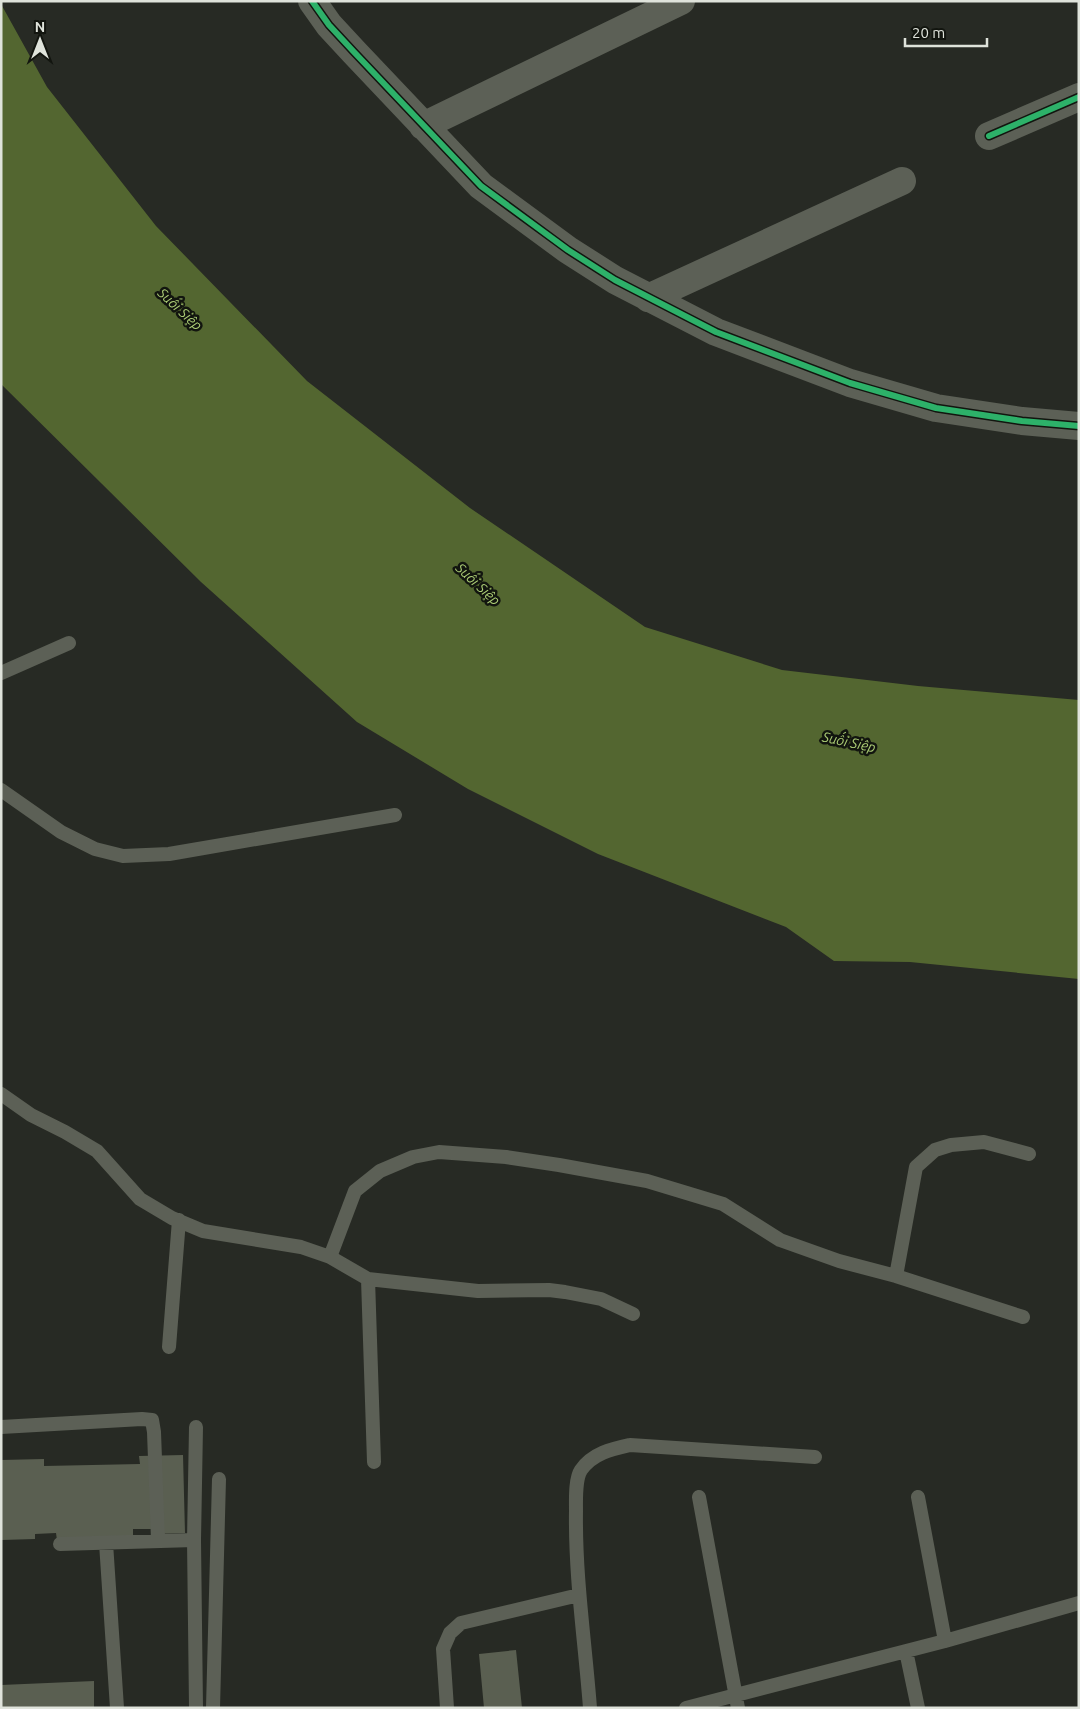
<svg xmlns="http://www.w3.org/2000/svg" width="1080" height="1709" font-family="Ubuntu,sans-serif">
<rect width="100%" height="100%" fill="#272a24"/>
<path fill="#536630" d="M1,4L47,87L156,226L307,381L470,508L645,627L782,670L918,686L1079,700V979L910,962L834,961L786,927L598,854L468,789L357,722L201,582L1,384Z"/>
<path fill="#5a5f51" d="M183,1455L185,1533L151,1534V1529H133V1538L57,1540L56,1533L35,1534V1539L2,1540L1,1460L44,1459V1466L140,1464L139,1456Z
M516,1650L522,1708H484L479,1654Z
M94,1681V1708H1V1685Z"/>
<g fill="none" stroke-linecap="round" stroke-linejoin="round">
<path stroke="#5c6056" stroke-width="14" d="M1,673L69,643
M1,790L61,832L95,849L123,856L169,854L395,815
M1,1094L31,1115L65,1132L97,1151L140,1199L172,1218L203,1231L301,1247L330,1257L368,1279L478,1291L549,1290L565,1292L601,1299L633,1314
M330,1257L355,1191L380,1171L413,1157L439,1152L506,1157L559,1165L647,1181L723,1204L780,1240L839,1261L896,1276L1023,1317
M896,1276L916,1167L935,1150L951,1145L984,1142L1029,1154
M368,1279L374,1462
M169,1347L179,1220
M1,1427L142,1419L152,1420L154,1432L158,1540
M699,1497L738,1708
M918,1497L945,1641
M194,1540L196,1427
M106,1543L117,1708
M60,1544L194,1540L196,1708
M906,1651L918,1708
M213,1708L219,1479
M447,1708L443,1649L450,1633L461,1623L579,1595
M590,1708C585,1642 575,1577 576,1511C576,1500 575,1479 581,1470C593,1453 612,1449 630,1445L815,1457
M686,1708L945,1641L1079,1603"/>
<path stroke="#5c6056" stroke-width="28" d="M312,1L329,25L354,52L481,186L568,250L615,280L716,332L850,383L936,408L1022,421L1079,426
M423,126L681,1
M989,136L1079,97
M648,298L902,181"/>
<g stroke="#12150f" stroke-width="9">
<path id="cycleway" d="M312,1L329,25L354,52L481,186L568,250L615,280L716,332L850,383L936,408L1022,421L1079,426
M989,136L1079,97"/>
</g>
<use href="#cycleway" stroke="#2db169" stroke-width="6"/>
</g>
<g text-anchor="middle" stroke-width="5" stroke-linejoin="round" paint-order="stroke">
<g font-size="14" font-style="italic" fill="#abcc75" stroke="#12150f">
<text transform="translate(180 309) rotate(43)" y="5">Suối Siệp</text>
<text transform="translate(478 584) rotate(43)" y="5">Suối Siệp</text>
<text transform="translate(849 742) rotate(12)" y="5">Suối Siệp</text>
</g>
</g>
<rect width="1080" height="1709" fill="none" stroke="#dfe3db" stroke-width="5"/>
<g transform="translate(40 40)" stroke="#12150f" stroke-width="4" paint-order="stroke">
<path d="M0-4L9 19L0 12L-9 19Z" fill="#dfe3db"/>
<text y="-8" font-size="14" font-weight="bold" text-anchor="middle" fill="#dfe3db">N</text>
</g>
<path d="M905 38v8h82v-8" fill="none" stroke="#dfe3db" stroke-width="2.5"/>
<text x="912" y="38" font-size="15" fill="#dfe3db" stroke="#12150f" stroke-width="4" paint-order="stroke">20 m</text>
</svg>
